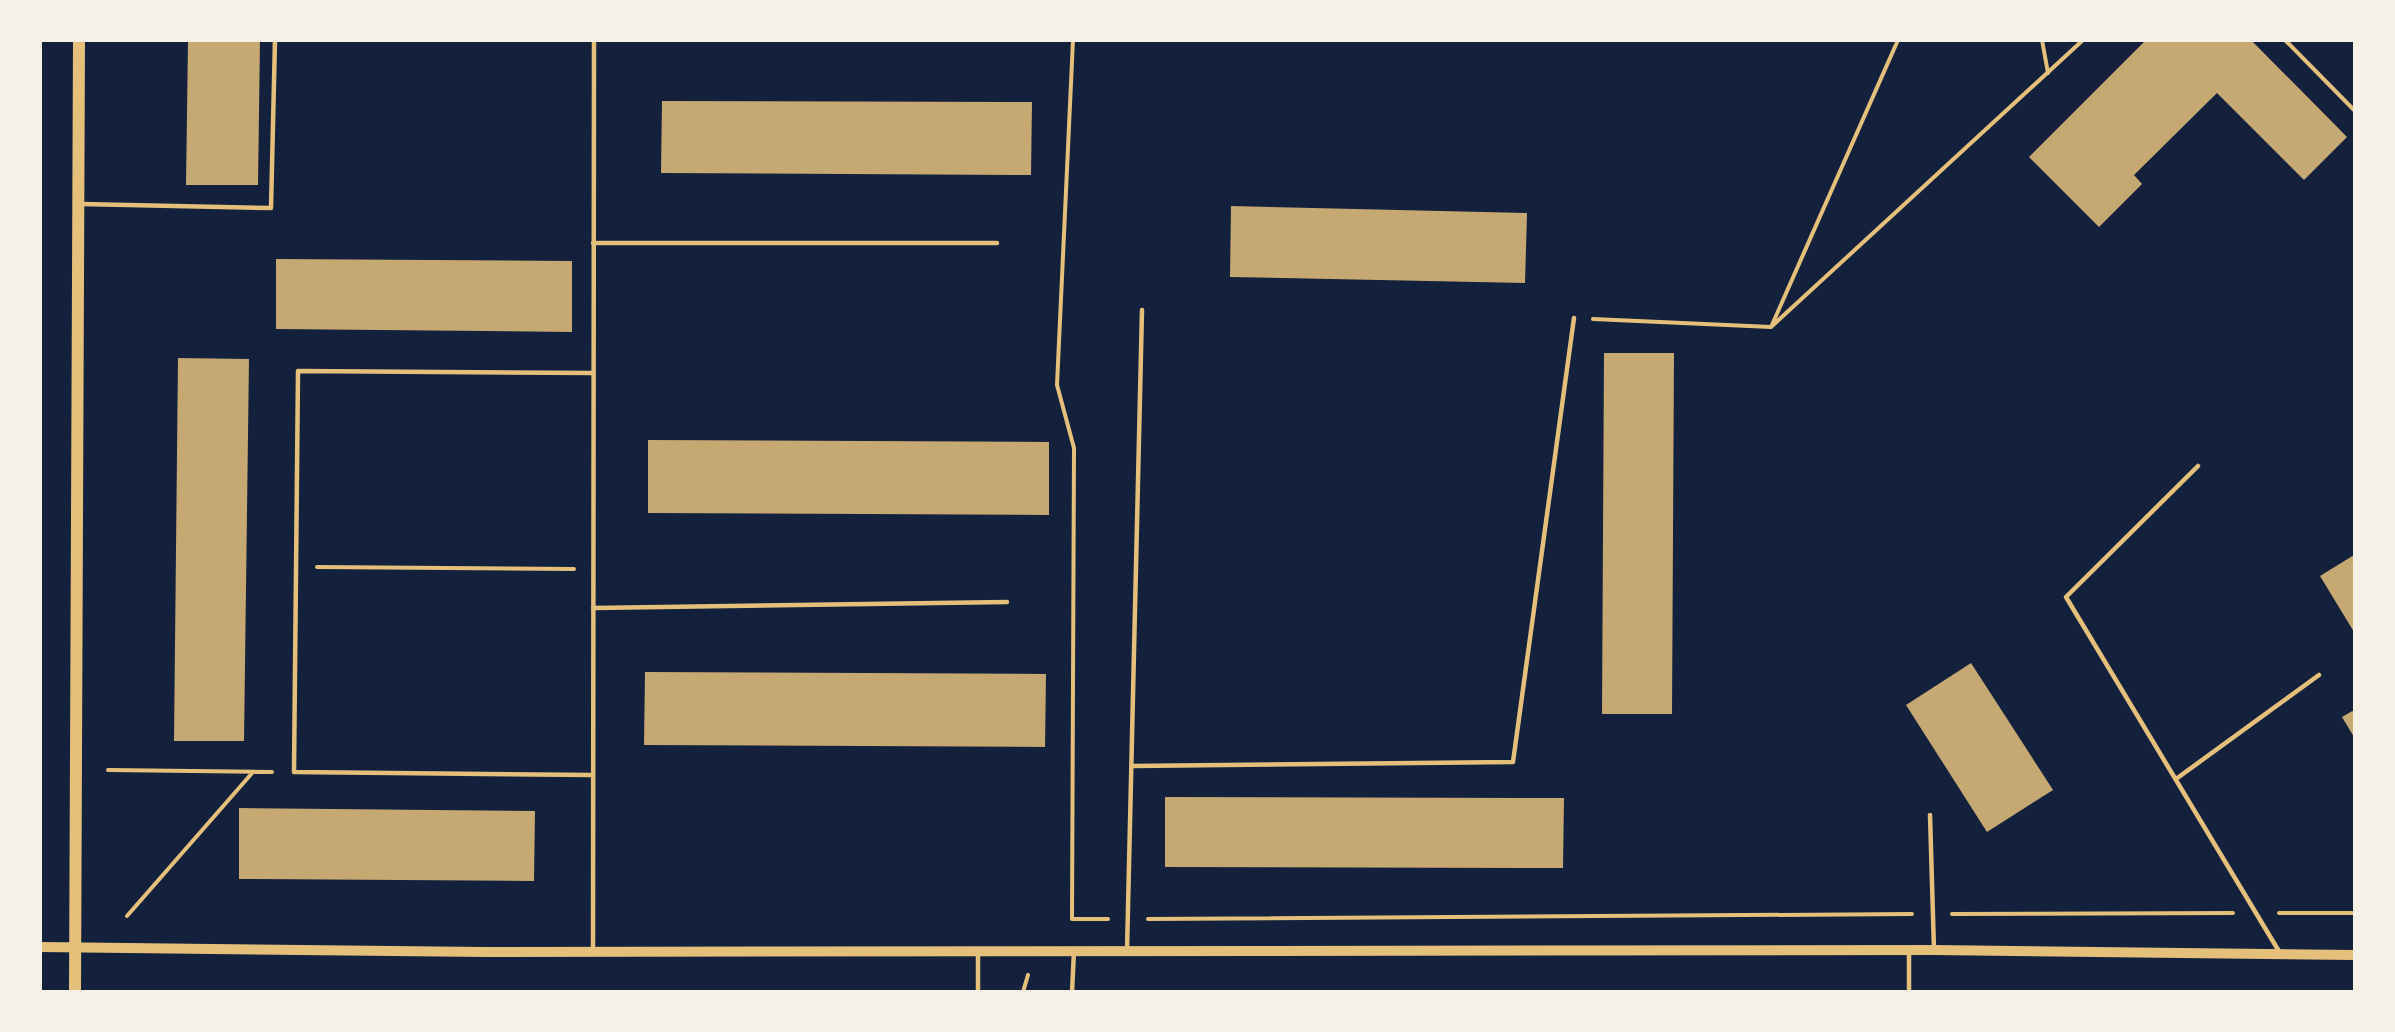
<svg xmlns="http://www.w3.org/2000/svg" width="2395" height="1032" font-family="Montserrat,sans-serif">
<rect width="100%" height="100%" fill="#14213d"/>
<path fill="#c6a872" d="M188,40H260L258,185H186Z
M2146,40H2251L2347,137L2304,180L2217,93L2134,175L2142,184L2099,227L2029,157Z
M662,101L1032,102L1031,175L661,173Z
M1231,206L1527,213L1525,283L1230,277Z
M276,259L572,261V332L276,329Z
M1604,353H1674L1672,714H1602Z
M178,358L249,359L244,741H174Z
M648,440L1049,442V515L648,513Z
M2354,555V632L2320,576Z
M1971,663L2053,790L1987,832L1906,705Z
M645,672L1046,674L1045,747L644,745Z
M2354,710V737L2342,717Z
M1165,797L1564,798L1563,868L1165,867Z
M239,808L535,811L534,881L239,879Z"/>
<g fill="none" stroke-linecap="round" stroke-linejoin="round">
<path stroke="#e5c07b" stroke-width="4" d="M1073,40L1057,385L1074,448L1072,919H1108
M2042,40L2048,73
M2285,40L2354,110
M1593,319L1771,327L2083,40
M1772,325L1898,40
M317,567L574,569
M108,770L272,772
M2279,913H2354
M1952,914L2233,913
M127,916L253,772
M1148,919L1912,914
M1023,992L1028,975"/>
<path stroke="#e5c07b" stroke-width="4.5" d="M81,204L271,208L275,40
M593,243H997
M2198,466L2066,597L2280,953
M593,608L1007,602
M1132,766L1513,762L1574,318
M593,775L294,772L298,371L593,373
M2176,779L2319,675
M1930,815L1934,950
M1909,950V992
M593,951L594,40
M1127,951L1142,310
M978,953V992
M1072,992L1074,951"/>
<path stroke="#e5c07b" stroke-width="10" d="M40,947L484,952L1934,950L2354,955"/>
<path stroke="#e5c07b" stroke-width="12" d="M75,992L79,40"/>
</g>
<rect width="2395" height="1032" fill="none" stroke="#f6f1e7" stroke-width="84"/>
</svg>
